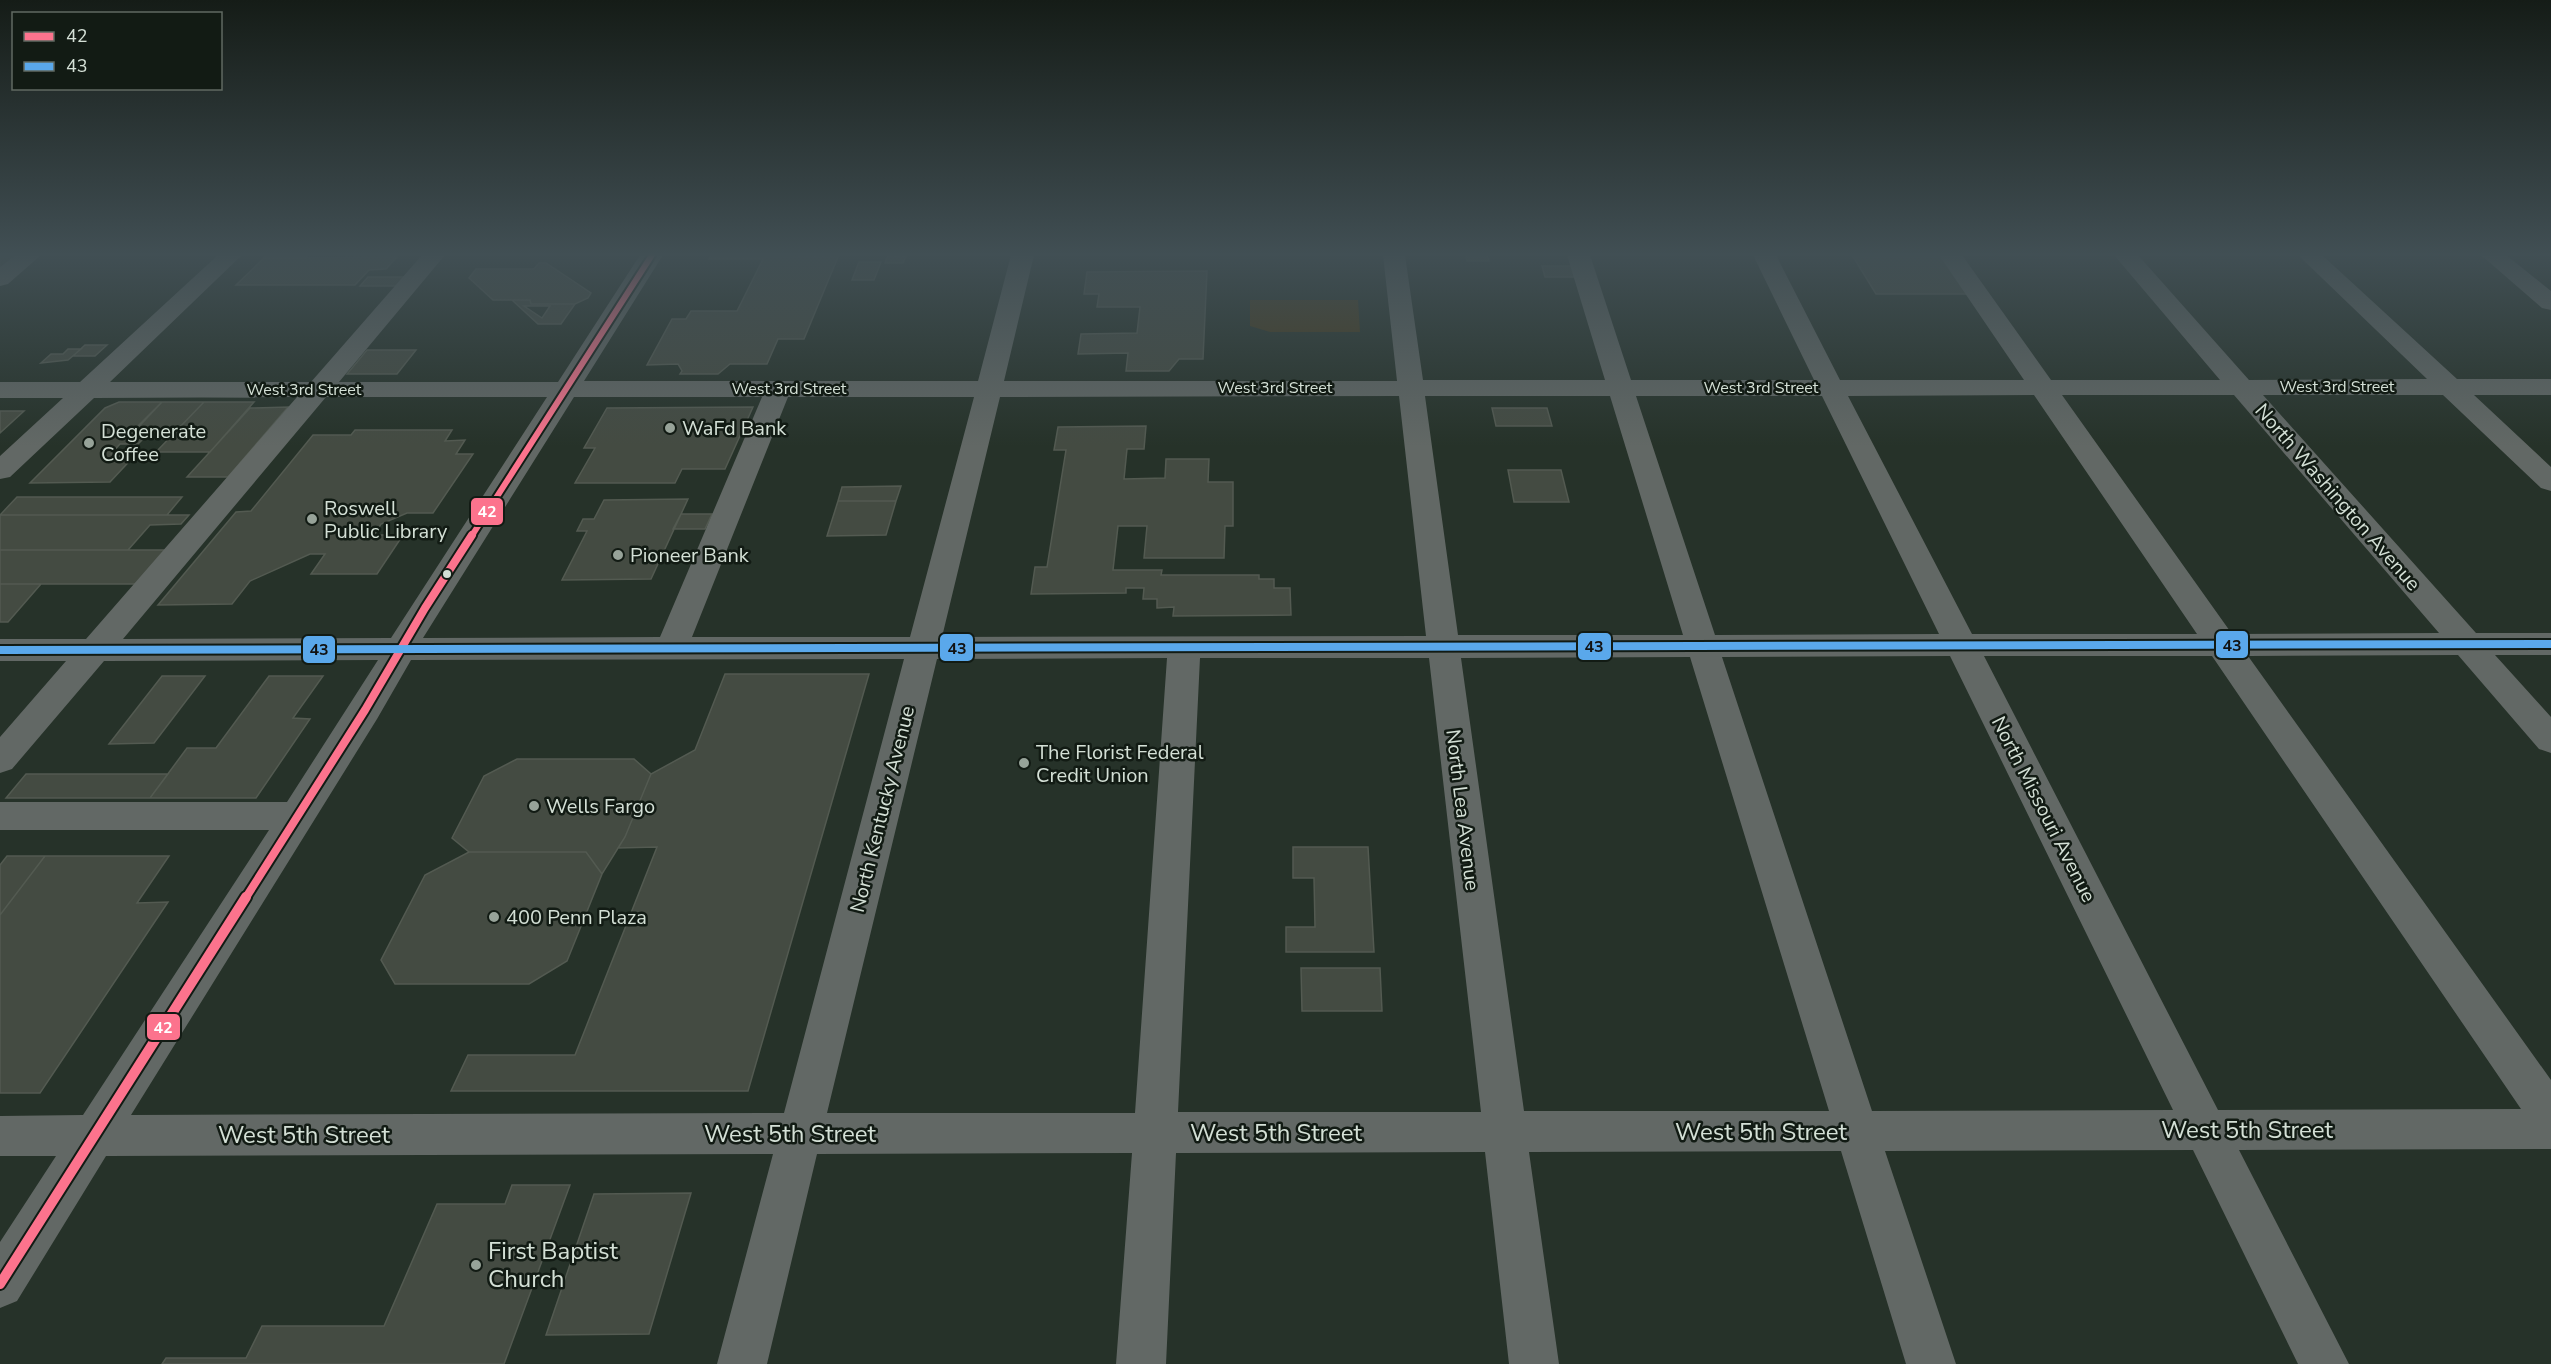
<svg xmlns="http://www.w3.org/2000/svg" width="2551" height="1364" font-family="'Nunito Sans',sans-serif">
<rect width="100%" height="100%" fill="#263229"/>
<path fill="#463919" d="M1250,300H1358L1360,332H1270L1250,326Z"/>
<path fill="#444b42" stroke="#535a51" stroke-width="1.5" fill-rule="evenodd" d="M0,255H18L0,269Z
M266,255H308L305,258H264Z
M711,255H794L793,257H838L804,339H778L767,364H730L718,374H680L682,371L678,364L647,365L672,319H686L691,311H737L763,259H709Z
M1466,255H1487L1489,261H1467Z
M1852,255H1944L1971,294H1876Z
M888,256H906L903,263H885Z
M397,257L386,269L369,270L355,285H236L264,258Z
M859,262H881L874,280H852Z
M539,263H546L591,293L588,298L575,304H531L530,300H493L469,278L476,269H534Z
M1542,266H1573L1576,277H1545Z
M1207,271L1203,359H1179L1169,371H1126L1128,353L1078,354L1081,334L1137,333L1140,307H1097L1099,294H1084L1087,272Z
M368,277H407L399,286H360Z
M512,300H530L531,304H575L561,324H538ZM524,306H550L542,318Z
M85,345H107L95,356H73Z
M68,349H81L68,360L41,363L51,354H63Z
M367,350H416L397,374H347Z
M119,402H162L129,437H145L138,444H120L111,454L137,453L110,482L30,483L105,408Z
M162,402H204L175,432H132Z
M204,402H254L210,452H156Z
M288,407L228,477H187L250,408Z
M753,407L725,469H682L675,483H575L595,448H584L607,408Z
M1492,408H1547L1552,426H1496Z
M0,411H24L0,433Z
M1146,426L1144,449H1127L1124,479L1165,478L1166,459H1209L1208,482H1233V526H1225L1224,558H1144L1147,526H1118L1113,570H1162L1161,575H1259V579H1274V588H1290L1291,615L1173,616L1174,607L1157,608V599H1143L1144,588H1126V593L1031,594L1035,567H1047L1066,450H1054L1058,427Z
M355,430H452L445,441L465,440L456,454H473L433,513H407L381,524L374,535H403L377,574H311L325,554H310L250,581L232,604L158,605L236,512L251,511L313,435H351Z
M1508,470H1561L1569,502H1514Z
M901,486L896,501H838L842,487Z
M17,497H182L167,515H0Z
M688,499L651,579L562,580L587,531H577L583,519H594L604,500Z
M838,501H896L886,535L827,536Z
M681,514H712L705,529H673Z
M0,515H189L181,524L150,525L128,550H0Z
M0,550H168L138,584H0Z
M0,584H41L8,622H0Z
M725,674H869L748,1091H451L468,1055H575L657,847L618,848L625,837L651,774L695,750Z
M162,676H205L154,743L109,744Z
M269,676H323L293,718L310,719L256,798H150L187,748H216Z
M517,759H634L651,774L625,837L602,874L586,852H469L452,838L484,776Z
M26,774H168L150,798H6Z
M1293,847H1368L1374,952H1286V927H1315L1314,878H1293Z
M469,852H586L602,874L567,961L529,984H395L381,960L425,875Z
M7,856H45L0,915V865Z
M45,856H169L137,903L168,902L40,1093H0V915Z
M1301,968H1380L1382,1011H1302Z
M512,1185H570L504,1364H162L166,1358H246L262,1326H384L437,1204H505Z
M691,1193L649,1334L546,1335L594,1194Z"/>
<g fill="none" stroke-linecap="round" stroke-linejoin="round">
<path fill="#626865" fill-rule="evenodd" d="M16,255H41L8,284L0,286V267Z
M218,255H242L110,382H311L422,255H445L339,382H558L640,255H663L584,381H978L1011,255H1034L1004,381H1397L1383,255H1405L1423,380H1605L1567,255H1590L1631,380H1814L1753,255H1776L1840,380H2024L1939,255H1962L2051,380H2220L2114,255H2138L2249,380L2427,379L2298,255H2322L2457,379H2551V395H2474L2551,467V491L2541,488L2443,395H2263L2476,633H2551V655H2495L2551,717V753L2539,749L2458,655L2248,656L2551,1080V1149L2239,1150L2349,1364H2298L2193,1150L1885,1151L1956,1364H1906L1841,1151L1529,1152L1559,1364H1509L1485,1152L1176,1153L1166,1364H1116L1132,1153L817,1154L767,1364H717L773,1154L106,1156L17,1301L0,1308V1242L56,1156H0V1116L83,1115L269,830H0V802H287L378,660L104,661L12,769L0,773V737L66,661H0V639H86L297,397L94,398L10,477L0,479V456L63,398H0V382H80ZM2034,395L2197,634H1972L1848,396ZM2062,395H2234L2439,633L2232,634ZM1399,396L1426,636L942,637L1000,397ZM1425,396H1610L1683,635H1458ZM1636,396H1822L1939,634L1715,635ZM326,397H547L391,638L123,639ZM574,397H762L660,637L423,638ZM788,397H974L910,637H692ZM1950,656L2173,1110L1872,1111L1722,657ZM1984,656H2212L2521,1109L2218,1110ZM1690,657L1829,1111H1524L1461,658ZM1167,658L1135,1113H827L937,659ZM1200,658H1429L1481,1112H1178ZM904,659L784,1113L131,1115L377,719L411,660Z
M2481,255H2506L2551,291V310L2542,308Z"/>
<g stroke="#121b14" stroke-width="10">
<path id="bus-1-far2" d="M471,537L652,255"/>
</g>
<g stroke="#121b14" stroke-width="12">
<path id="bus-1-far1" d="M245,899L365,710L425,608L472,535"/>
</g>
<g stroke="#121b14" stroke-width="14">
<path id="bus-1" d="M0,1284L246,897"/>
</g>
<g stroke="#121b14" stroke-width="12">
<path id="bus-2" d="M0,650L2551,644"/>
</g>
<use href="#bus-1-far2" stroke="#fc738d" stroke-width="6"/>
<use href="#bus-1-far1" stroke="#fc738d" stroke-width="8"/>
<use href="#bus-1" stroke="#fc738d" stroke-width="10"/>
<use href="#bus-2" stroke="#5aa8eb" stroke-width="8"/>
</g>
<linearGradient id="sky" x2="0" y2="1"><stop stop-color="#151c17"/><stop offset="0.57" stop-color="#414f54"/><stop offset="1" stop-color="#414f54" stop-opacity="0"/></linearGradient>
<rect width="2551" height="446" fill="url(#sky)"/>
<g fill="#97a399" stroke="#121b14" stroke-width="2">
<circle cx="670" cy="428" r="6"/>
<circle cx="89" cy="443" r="6"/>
<circle cx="312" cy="519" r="6"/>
<circle cx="618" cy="555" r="6"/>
<circle cx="1024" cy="763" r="6"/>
<circle cx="534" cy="806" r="6"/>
<circle cx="494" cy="917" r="6"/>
<circle cx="476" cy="1265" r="6"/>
</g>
<circle fill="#d4e0d6" stroke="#121b14" stroke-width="2" cx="447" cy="574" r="5"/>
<g text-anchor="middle" stroke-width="5" stroke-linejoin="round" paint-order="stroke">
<g font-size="16" fill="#d4e0d6" stroke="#121b14">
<text x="2337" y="392">West 3rd Street</text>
<text x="1275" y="393">West 3rd Street</text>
<text x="1761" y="393">West 3rd Street</text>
<text x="789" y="394">West 3rd Street</text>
<text x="304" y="395">West 3rd Street</text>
</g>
<g font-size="20" fill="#d4e0d6" stroke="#121b14" text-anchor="start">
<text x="682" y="435">WaFd Bank</text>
<text x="101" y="438">Degenerate<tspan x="101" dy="23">Coffee</tspan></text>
<text x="324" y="515">Roswell<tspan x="324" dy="23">Public Library</tspan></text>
<text x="630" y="562">Pioneer Bank</text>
<text x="1036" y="759">The Florist Federal<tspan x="1036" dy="23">Credit Union</tspan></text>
<text x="546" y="813">Wells Fargo</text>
<text x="506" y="924">400 Penn Plaza</text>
</g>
<g font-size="20" fill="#d4e0d6" stroke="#121b14">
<text transform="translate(2338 497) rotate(49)" y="7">North Washington Avenue</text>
<text transform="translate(882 809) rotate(-76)" y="7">North Kentucky Avenue</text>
<text transform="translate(2044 809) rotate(63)" y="7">North Missouri Avenue</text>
<text transform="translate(1463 810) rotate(83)" y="7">North Lea Avenue</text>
</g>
<g font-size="24" fill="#d4e0d6" stroke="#121b14">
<text x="2247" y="1138">West 5th Street</text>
<text x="1761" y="1140">West 5th Street</text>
<text x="1276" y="1141">West 5th Street</text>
<text x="790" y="1142">West 5th Street</text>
<text x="304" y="1143">West 5th Street</text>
</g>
<g font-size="24" fill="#d4e0d6" stroke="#121b14" text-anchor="start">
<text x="488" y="1259">First Baptist<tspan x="488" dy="28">Church</tspan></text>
</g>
</g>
<g stroke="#121b14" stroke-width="2">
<rect x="470" y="497" width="34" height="29" rx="6" fill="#fc738d"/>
<rect x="2215" y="630" width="34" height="29" rx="6" fill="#5aa8eb"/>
<rect x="1577" y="632" width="35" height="29" rx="6" fill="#5aa8eb"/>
<rect x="939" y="633" width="35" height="29" rx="6" fill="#5aa8eb"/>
<rect x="302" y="635" width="34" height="29" rx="6" fill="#5aa8eb"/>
<rect x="146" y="1013" width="35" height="28" rx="6" fill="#fc738d"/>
</g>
<g font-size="16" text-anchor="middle" font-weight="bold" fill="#fff">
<text x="487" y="517">42</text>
<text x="163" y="1033">42</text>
</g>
<g font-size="16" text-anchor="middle" font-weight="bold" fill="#111">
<text x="2232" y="651">43</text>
<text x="1594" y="652">43</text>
<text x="957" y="654">43</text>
<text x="319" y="655">43</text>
</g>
<rect x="12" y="12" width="210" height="78" fill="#121b14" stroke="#606a62" stroke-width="1.5"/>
<rect x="24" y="32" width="30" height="9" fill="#fc738d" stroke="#606a62" stroke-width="1.5"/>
<text x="66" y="42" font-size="18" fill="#d4e0d6">42</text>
<rect x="24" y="62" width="30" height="9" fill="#5aa8eb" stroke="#606a62" stroke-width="1.5"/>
<text x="66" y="72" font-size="18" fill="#d4e0d6">43</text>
</svg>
